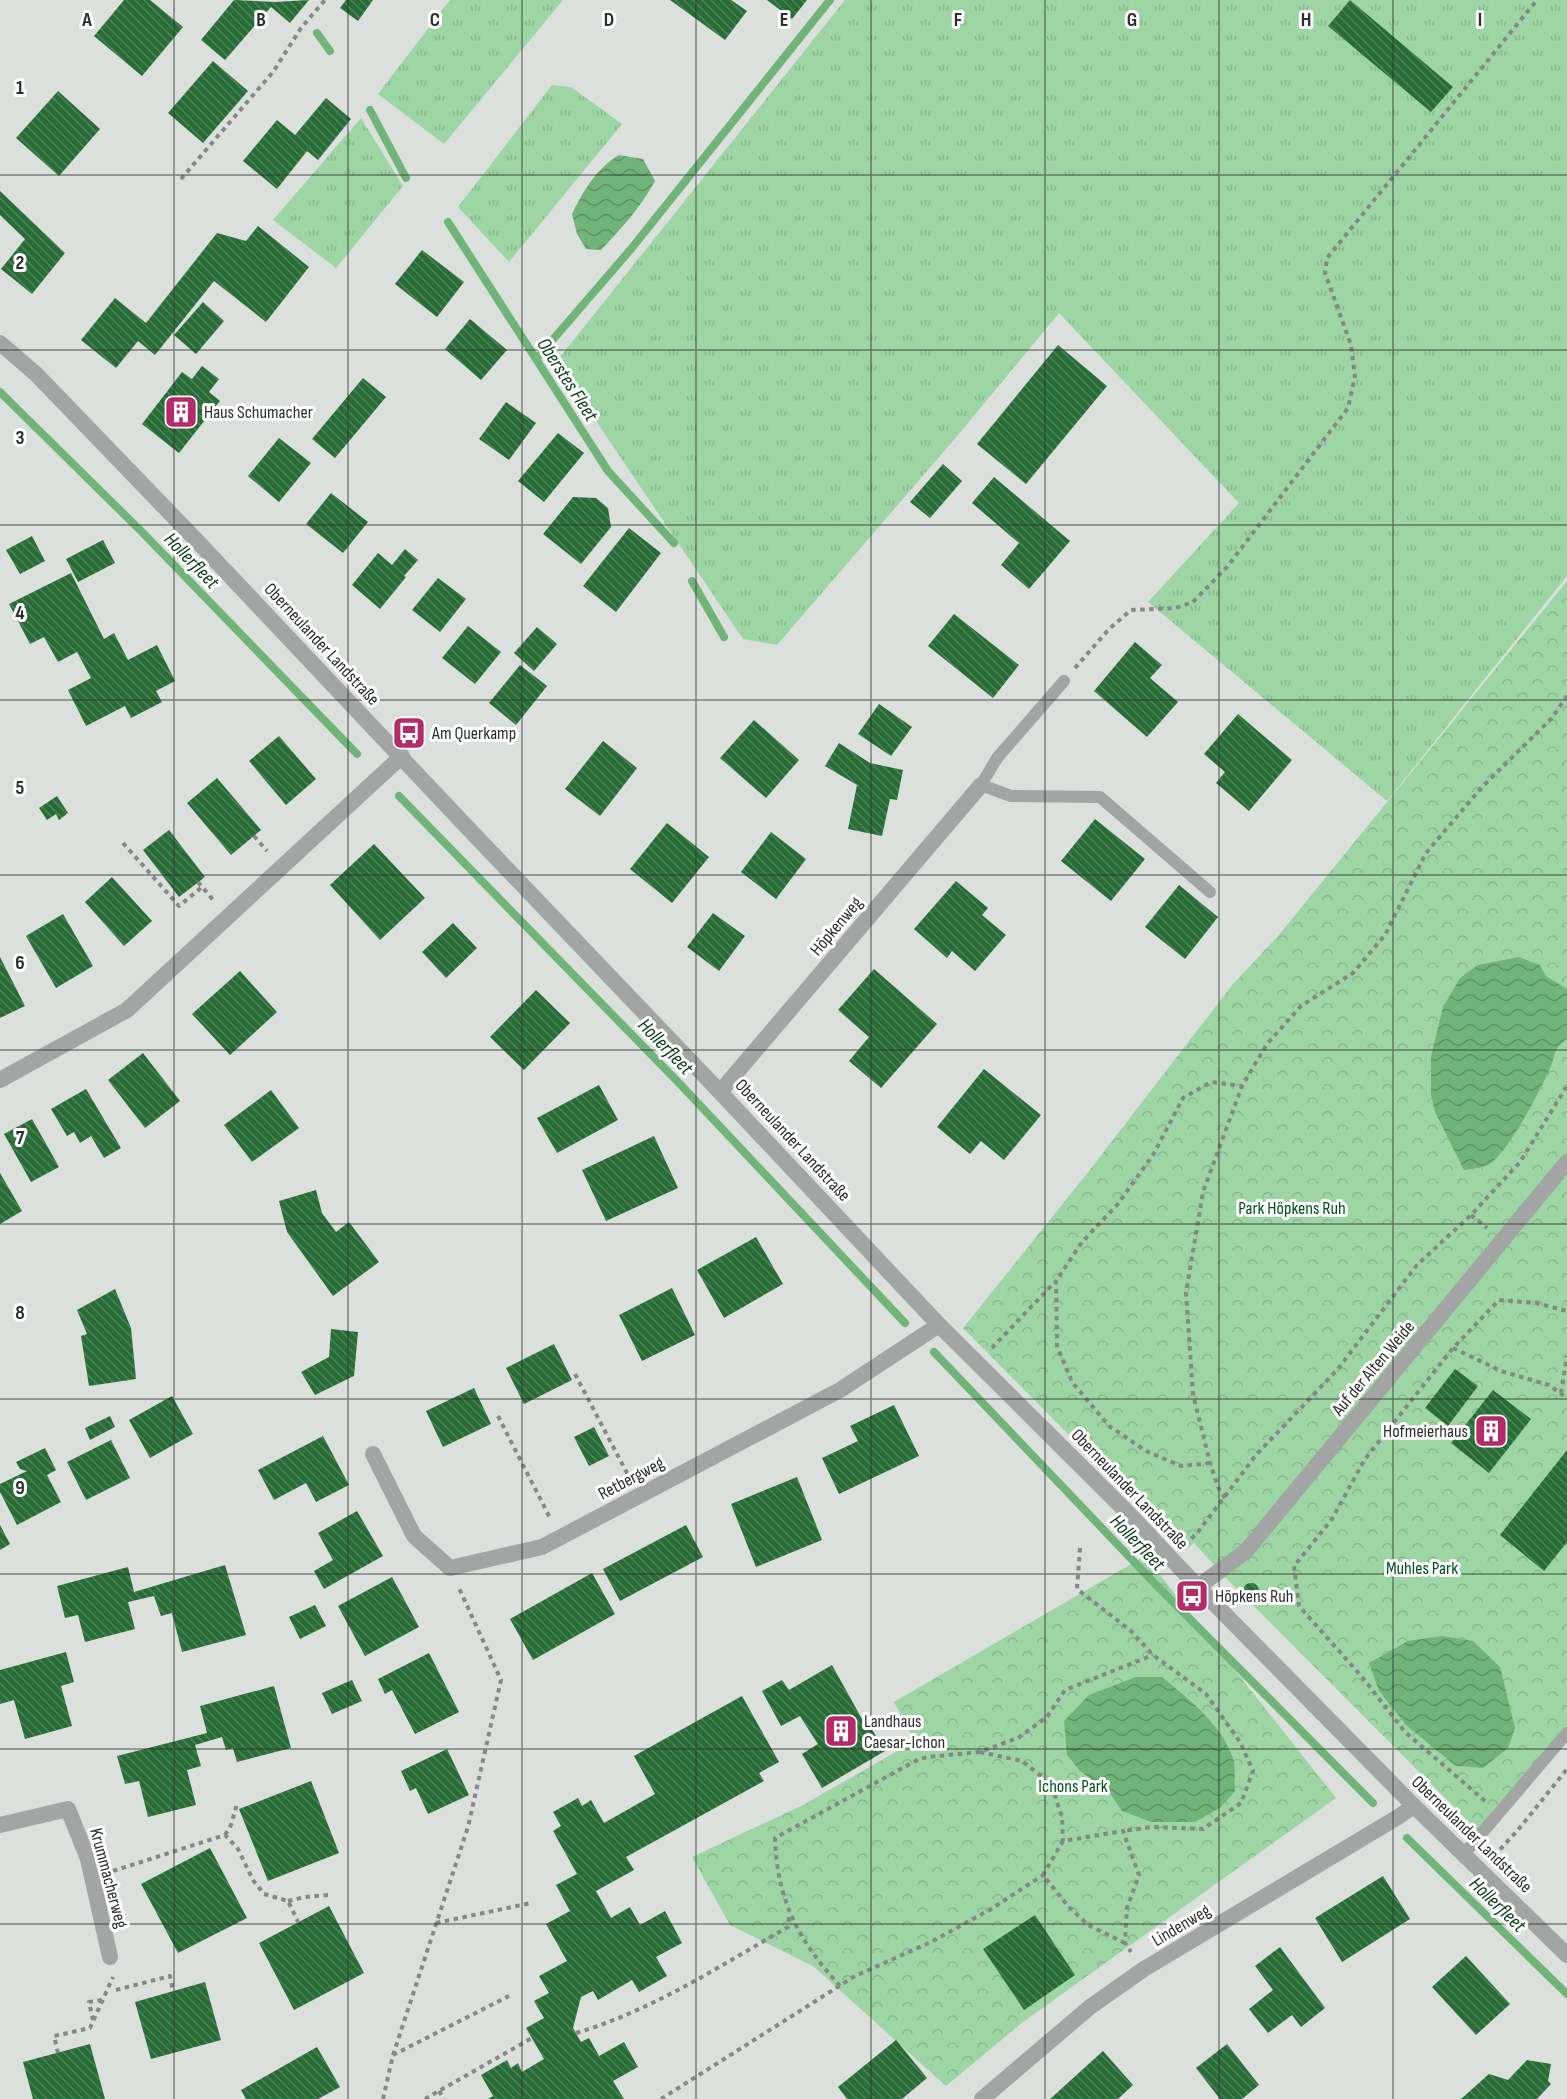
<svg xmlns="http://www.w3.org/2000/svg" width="1567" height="2099" font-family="'Sofia Sans Condensed',sans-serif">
<defs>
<pattern id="grass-tufts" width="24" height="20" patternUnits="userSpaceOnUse" patternTransform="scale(1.5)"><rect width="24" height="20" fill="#9dd6a4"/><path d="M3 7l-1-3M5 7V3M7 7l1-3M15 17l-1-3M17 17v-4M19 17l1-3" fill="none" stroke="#88b88e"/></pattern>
<pattern id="forest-crowns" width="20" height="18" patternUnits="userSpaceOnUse" patternTransform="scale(1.5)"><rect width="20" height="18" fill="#9dd6a4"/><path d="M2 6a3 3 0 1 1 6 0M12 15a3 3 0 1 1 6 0" fill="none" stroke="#88b88e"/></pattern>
<pattern id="water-waves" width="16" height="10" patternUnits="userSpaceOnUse" patternTransform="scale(1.5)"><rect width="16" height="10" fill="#70b47a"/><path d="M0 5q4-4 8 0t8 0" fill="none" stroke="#5c9364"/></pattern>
<pattern id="building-back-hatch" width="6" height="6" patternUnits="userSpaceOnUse" patternTransform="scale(1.5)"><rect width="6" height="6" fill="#286d37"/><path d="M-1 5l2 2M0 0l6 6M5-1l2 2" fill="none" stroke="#4e8259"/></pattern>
</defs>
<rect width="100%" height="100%" fill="#dbe0dc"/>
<path fill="url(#grass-tufts)" d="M450,0H563L444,144L378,94Z
M845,0H1567V576L1387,801L1148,602L1239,503L1059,313L958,435L777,645L743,639L556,362Z
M552,85L571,87L622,124L509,262L458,207Z
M361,118L403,186L336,268L273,220Z"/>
<path fill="url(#forest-crowns)" d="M1567,581V1739L1485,1838L1226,1578L1194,1543L1184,1551L963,1328L1089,1171L1233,984L1278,936Z
M1145,1556L1336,1798L1023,2022L946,2086L813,1966L730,1925L692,1857L803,1805L915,1741L894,1702Z"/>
<path fill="url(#water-waves)" d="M619,155L643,159L655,181C641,207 621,229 601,250L586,249L577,234L572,214C583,191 597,168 619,155Z
M1519,957L1540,965L1546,976L1567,989V1039C1552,1049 1556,1056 1549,1071C1539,1092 1507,1155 1488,1165C1481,1168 1471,1169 1464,1170L1435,1112L1431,1095V1057L1443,1007L1460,978L1478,965Z
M1442,1636L1473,1641L1500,1667L1515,1728L1508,1748L1483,1768L1456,1766L1407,1726L1379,1691L1369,1663L1408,1641Z
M1136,1677H1162C1189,1699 1221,1724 1233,1758C1236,1768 1234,1781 1235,1791L1221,1807L1195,1822H1151L1122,1811L1109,1792L1080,1771L1067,1755L1064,1721L1089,1695Z"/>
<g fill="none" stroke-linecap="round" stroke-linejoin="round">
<path stroke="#70b47a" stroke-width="8" d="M317,33L330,51
M370,110L406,178
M448,222L608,471L674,543
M537,358L631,249L830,0
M0,392L141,531L357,754
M692,581L724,637
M399,796L679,1083L905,1323
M934,1352L1161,1590L1373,1803
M1407,1838L1567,1994"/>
</g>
<path fill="url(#building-back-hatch)" d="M124,0H150L183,27L142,76L94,36Z
M234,0L275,2L309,0L290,23L271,7L225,60L201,40Z
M346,0H373L358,21L340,8Z
M670,0H731L747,11L725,40Z
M767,0H807L792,19Z
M1350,0L1453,87L1431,112L1328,26Z
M213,61L248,91L203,143L168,113Z
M58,91L100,129L59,176L16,138Z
M326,98L351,119L318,160L307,151L277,189L243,161L277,120L295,135Z
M0,191L65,253L32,294L1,269L25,239L0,215Z
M258,226L309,267L266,322L214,281L155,355L138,341L116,368L81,340L115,298L146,323L217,233L246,241Z
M422,250L464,282L437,317L395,284Z
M203,302L224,321L196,354L174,335Z
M470,319L507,350L481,380L445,349Z
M1058,345L1107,386L1026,484L977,444Z
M202,366L219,379L209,392L220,401L179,453L142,424L182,372L192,379Z
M363,378L386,397L335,458L312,439Z
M506,402L536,423L509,460L479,439Z
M558,433L584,453L544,502L518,481Z
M279,438L311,463L279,502L248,476Z
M943,464L962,481L930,518L910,502Z
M994,477L1070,541L1029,589L1001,565L1019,543L972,503Z
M331,493L368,522L343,553L306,524Z
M573,497L596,498L608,508L611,527L581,564L543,534Z
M629,528L661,553L616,612L583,586Z
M32,536L45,561L20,574L6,550Z
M103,540L115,563L78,582L66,559Z
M405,549L418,560L404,576L406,577L380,609L352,585L378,553L392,565Z
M71,573L104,639L114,633L128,660L157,645L175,681L156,691L162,702L131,718L125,706L86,726L68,690L91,678L77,652L58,662L44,637L30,644L9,604Z
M438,578L466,599L440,632L412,610Z
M954,614L1019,665L993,698L928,646Z
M468,626L501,652L475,684L442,658Z
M537,627L557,644L534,671L514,653Z
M1135,642L1162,665L1150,678L1178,702L1147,737L1094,691Z
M520,665L547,686L516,725L489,703Z
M879,704L912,727L891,756L858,734Z
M1238,714L1292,760L1249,811L1216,783L1225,772L1204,754Z
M754,720L799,760L766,798L720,758Z
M279,736L316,779L286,805L249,761Z
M603,741L637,768L600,816L565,789Z
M839,743L870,763L903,770L897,800L890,799L882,836L848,829L857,785L825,766Z
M217,778L261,830L231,855L187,803Z
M57,796L68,813L59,820L56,814L47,820L39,808Z
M1095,819L1145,859L1111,901L1061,861Z
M667,823L709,857L672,903L630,869Z
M169,830L205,877L179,897L143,850Z
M771,832L806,859L776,899L741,872Z
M374,844L425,898L380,940L330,885Z
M112,877L152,921L124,946L85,902Z
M956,881L988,908L982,915L1006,935L975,971L952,951L947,958L914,929Z
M1179,885L1218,917L1185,959L1145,927Z
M713,913L745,936L719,971L687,947Z
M63,914L93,966L56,988L26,936Z
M453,923L477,948L446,978L422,952Z
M0,957L25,1006L0,1018Z
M874,969L937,1024L881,1088L849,1061L869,1037L838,1010Z
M240,971L277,1012L230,1055L192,1014Z
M536,990L570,1023L524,1070L490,1037Z
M143,1053L180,1101L145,1128L108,1080Z
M984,1069L1041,1115L1004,1160L981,1141L970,1154L937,1127Z
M599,1085L618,1120L557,1153L537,1118Z
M86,1089L121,1148L104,1158L91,1136L80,1143L74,1132L67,1136L51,1109Z
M271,1090L299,1128L252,1162L224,1125Z
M32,1119L59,1167L31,1182L4,1134Z
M654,1136L678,1188L606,1221L582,1170Z
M0,1173L22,1211L0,1224Z
M316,1190L322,1213L336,1232L349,1222L379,1262L333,1296L287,1232L279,1201Z
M756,1237L783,1284L724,1318L697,1270Z
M672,1288L695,1335L642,1361L619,1315Z
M115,1289L131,1328L136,1379L89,1386L81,1336L87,1334L77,1310Z
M331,1329L358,1332L354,1376L315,1395L301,1372L329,1357Z
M554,1344L572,1380L524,1404L506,1368Z
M1455,1369L1478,1386L1448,1426L1425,1408Z
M474,1388L491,1424L443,1447L426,1411Z
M1493,1390L1531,1419L1489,1473L1451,1443Z
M172,1396L193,1434L150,1458L129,1420Z
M894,1405L919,1456L839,1494L822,1458L858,1441L850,1426Z
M110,1416L115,1427L90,1440L85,1428Z
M594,1427L609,1456L589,1466L574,1437Z
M323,1436L349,1485L316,1502L306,1483L274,1500L258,1470Z
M111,1440L130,1478L86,1500L67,1462Z
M45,1448L56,1470L47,1475L61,1502L17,1525L0,1492V1484L27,1471L20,1469L16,1462Z
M1567,1450V1542L1544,1571L1500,1535Z
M797,1477L822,1540L756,1567L731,1504Z
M357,1511L383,1556L324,1589L314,1571L333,1560L318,1533Z
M0,1525L10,1544L0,1550Z
M686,1525L703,1557L620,1601L603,1569Z
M225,1565L246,1635L182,1652L172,1613L161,1616L154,1596L128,1602L135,1629L85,1642L78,1615L65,1618L57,1586L128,1567L134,1592Z
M592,1573L615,1614L533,1660L510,1619Z
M392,1577L419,1627L365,1656L338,1606Z
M1243 1591a8 8 0 1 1 16 0a8 8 0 1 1-16 0Z
M315,1605L326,1626L300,1639L289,1617Z
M66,1652L74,1682L61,1686L72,1726L25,1739L14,1700L0,1704V1670Z
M429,1653L459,1712L415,1734L392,1690L385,1694L378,1679Z
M832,1665L862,1719L865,1718L885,1751L822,1788L802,1754L818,1744L812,1735L800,1716L781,1726L762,1691L782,1680L789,1690Z
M352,1680L362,1701L332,1714L322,1693Z
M274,1686L291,1748L237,1762L233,1748L226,1750L222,1737L195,1745L201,1766L187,1770L196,1805L148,1817L139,1781L125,1784L117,1756L207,1733L200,1706Z
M742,1696L779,1762L759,1773L764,1781L626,1857L634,1870L596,1891L611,1918L630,1907L640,1925L665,1911L682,1943L656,1957L667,1976L639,1992L632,1980L598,2000L593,1991L581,1997L573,2028L581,2042L589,2038L599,2056L624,2042L638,2067L613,2081L624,2099H488L493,2096L481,2075L507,2060L511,2068L518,2063L522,2072L544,2059L526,2028L544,2018L534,2001L549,1993L539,1976L567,1961L546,1924L570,1911L556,1885L577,1874L553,1831L561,1826L553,1812L578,1798L582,1806L591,1800L604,1823L655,1794L634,1756Z
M447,1749L469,1795L428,1814L416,1788L410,1791L401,1771Z
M311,1781L339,1853L268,1881L239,1809Z
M210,1848L247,1918L178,1953L141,1884Z
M1383,1876L1410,1919L1342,1962L1315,1918Z
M329,1906L364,1973L294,2010L259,1943Z
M1035,1915L1075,1975L1024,2010L983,1949Z
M1280,1947L1325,2008L1301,2027L1292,2015L1268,2033L1249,2009L1273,1990L1255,1966Z
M1466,1956L1510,2004L1476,2035L1432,1987Z
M205,1982L221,2040L151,2059L135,2002Z
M896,2040L927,2078L902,2099H847L838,2087Z
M90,2044L105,2099H33L23,2062Z
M1227,2044L1259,2085L1242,2099H1220L1196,2068Z
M317,2047L340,2087L318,2099H246L241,2090Z
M1103,2051L1133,2085L1118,2099H1050Z
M1527,2060L1551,2064L1548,2081L1551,2084L1537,2099H1461L1489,2074L1508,2080Z"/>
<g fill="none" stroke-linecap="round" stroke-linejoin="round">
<path stroke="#858986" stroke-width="4" stroke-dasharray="4.5 4.5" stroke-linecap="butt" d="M181,179L273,72L301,28L325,0
M1075,668L1109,629L1131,610L1176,608L1193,602L1227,567L1348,408L1355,376L1351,345L1325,273L1327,258L1537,0
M254,836L267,851
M123,843L179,906L202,887
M198,882L214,901
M1471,1215L1487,1228
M992,1348L1055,1282
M1453,1348L1501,1371L1549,1385L1567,1398
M575,1374L629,1477
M1561,1393L1567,1356
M498,1416L550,1518
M1210,1463L1181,1466L1146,1451L1109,1426L1072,1382L1057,1346L1056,1281L1082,1242L1117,1205L1153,1155L1183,1098L1211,1082L1242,1086
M1225,1498L1218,1487L1210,1463L1193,1394L1186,1293L1203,1192L1242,1086L1267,1044L1301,1006L1353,973L1385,935L1426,853L1482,787L1551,719L1567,696
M1185,1545L1198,1532L1256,1455L1337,1370L1417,1265L1471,1215L1520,1162L1567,1086
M1080,1548L1077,1589L1131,1631L1153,1655L1206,1694L1240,1742L1253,1771L1241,1803L1203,1829L1152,1827L1123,1831
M980,1752L1022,1761L1040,1775L1054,1793L1062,1817L1063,1841
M1485,1801L1405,1732L1362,1677L1299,1606L1294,1566L1332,1519L1365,1459L1453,1348L1499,1300L1536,1303L1567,1311
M225,1835L231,1825L237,1804
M1494,1856L1518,1830L1567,1769
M113,1871L225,1835L238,1849L253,1880L264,1894L288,1901L298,1922
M288,1901L305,1897L329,1895
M436,1923L531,1903
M1125,1943L1088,1925L1068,1906L1043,1875L1063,1841L1123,1831L1139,1875L1127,1908L1125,1943L1131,1952
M840,1986C798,1940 777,1900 775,1838L919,1759L928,1757L979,1752L1018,1738L1047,1717L1065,1690L1153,1655
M116,1990L170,1976L173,1991
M93,2020L89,2002L102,2000
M576,2033C651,2011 720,1966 788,1927L789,1916
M58,2053L54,2036L90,2028L113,1977
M393,2055L509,1996
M439,2091L444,2099
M383,2099L393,2055L468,1827L501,1680L459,1588
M425,2099L532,2038
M661,2099L855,1976L931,1942L991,1909L1043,1875"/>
<path stroke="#a2a5a3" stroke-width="12" d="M1064,681L997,758L981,785L1011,796L1100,797L1210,892
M1464,1854L1567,1733"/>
<path stroke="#a2a5a3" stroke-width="16" d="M0,1080L127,1010L402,756
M720,1092L981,785
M373,1454L414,1536L450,1568L542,1547L840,1390L939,1325
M1198,1587L1246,1551L1567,1162
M0,1825L68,1809L88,1859L110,1957
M982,2099L1090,2007L1144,1969L1398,1817L1414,1806"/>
<path stroke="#a2a5a3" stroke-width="16" d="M0,343L36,374L198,542L465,825L720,1092L939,1325L1130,1515L1198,1587L1414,1806L1567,1955"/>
</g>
<path fill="none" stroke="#2d2f2d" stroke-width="1.5" stroke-opacity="0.55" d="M174,0V2099M348,0V2099M522,0V2099M696,0V2099M871,0V2099M1045,0V2099M1219,0V2099M1393,0V2099M0,175H1567M0,350H1567M0,525H1567M0,700H1567M0,875H1567M0,1050H1567M0,1224H1567M0,1399H1567M0,1574H1567M0,1749H1567M0,1924H1567"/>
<defs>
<g id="building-square" transform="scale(1.725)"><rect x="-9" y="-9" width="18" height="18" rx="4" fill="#b42b69" stroke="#fff"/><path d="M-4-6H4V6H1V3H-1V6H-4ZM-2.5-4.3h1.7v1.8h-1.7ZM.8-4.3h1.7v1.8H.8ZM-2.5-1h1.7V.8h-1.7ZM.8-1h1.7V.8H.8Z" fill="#fff"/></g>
<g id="bus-square" transform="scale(1.725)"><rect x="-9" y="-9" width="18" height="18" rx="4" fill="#b42b69" stroke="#fff"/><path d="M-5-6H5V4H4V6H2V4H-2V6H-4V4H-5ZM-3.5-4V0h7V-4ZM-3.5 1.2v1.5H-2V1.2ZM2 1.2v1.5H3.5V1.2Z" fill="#fff"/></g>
</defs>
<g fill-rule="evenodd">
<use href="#building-square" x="181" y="412"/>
<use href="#bus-square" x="409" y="733"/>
<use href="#building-square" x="1491" y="1431"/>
<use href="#bus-square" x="1192" y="1596"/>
<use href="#building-square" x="841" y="1731"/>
</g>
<g text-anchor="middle" stroke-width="6" stroke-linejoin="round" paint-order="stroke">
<g font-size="18" fill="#2d2f2d" stroke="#fff" text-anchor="start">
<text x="204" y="418">Haus Schumacher</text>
<text x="432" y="739">Am Querkamp</text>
<text x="1468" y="1437" text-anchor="end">Hofmeierhaus</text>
<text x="1215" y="1602">Höpkens Ruh</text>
<text x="864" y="1727">Landhaus<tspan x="864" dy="21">Caesar-Ichon</tspan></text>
</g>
<g font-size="18" fill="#2d2f2d" stroke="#fff">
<text transform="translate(322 644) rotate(47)" y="6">Oberneulander Landstraße</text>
<text transform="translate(836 926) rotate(-50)" y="6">Höpkenweg</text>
<text transform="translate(793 1140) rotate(47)" y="6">Oberneulander Landstraße</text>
<text transform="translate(1373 1368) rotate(-50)" y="6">Auf der Alten Weide</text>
<text transform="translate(631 1478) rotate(-28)" y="6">Retbergweg</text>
<text transform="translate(1130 1489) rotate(46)" y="6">Oberneulander Landstraße</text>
<text transform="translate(1472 1834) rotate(44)" y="6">Oberneulander Landstraße</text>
<text transform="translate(109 1878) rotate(75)" y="6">Krummacherweg</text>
<text transform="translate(1181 1925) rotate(-31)" y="6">Lindenweg</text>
</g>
<g font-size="18" fill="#00531c" stroke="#fff">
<text x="1292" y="1214">Park Höpkens Ruh</text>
<text x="1422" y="1574">Muhles Park</text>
<text x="1073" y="1792">Ichons Park</text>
</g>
<g font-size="20" font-style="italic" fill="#083d17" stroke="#fff">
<text transform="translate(568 379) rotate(57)" y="7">Oberstes Fleet</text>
<text transform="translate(192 560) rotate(46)" y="7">Hollerfleet</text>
<text transform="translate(666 1046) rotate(46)" y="7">Hollerfleet</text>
<text transform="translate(1138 1542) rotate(46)" y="7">Hollerfleet</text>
<text transform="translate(1498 1904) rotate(44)" y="7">Hollerfleet</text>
</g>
</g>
<g font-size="20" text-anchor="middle" font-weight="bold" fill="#2d2f2d" stroke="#fff" stroke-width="6" stroke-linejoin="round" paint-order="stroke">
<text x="87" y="26">A</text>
<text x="261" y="26">B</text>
<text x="435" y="26">C</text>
<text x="609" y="26">D</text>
<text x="784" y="26">E</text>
<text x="958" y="26">F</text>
<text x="1132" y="26">G</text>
<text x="1306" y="26">H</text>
<text x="1480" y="26">I</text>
<text x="20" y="94">1</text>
<text x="20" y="269">2</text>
<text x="20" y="444">3</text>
<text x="20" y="619">4</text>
<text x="20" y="794">5</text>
<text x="20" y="969">6</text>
<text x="20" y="1144">7</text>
<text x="20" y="1319">8</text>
<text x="20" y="1494">9</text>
</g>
</svg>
